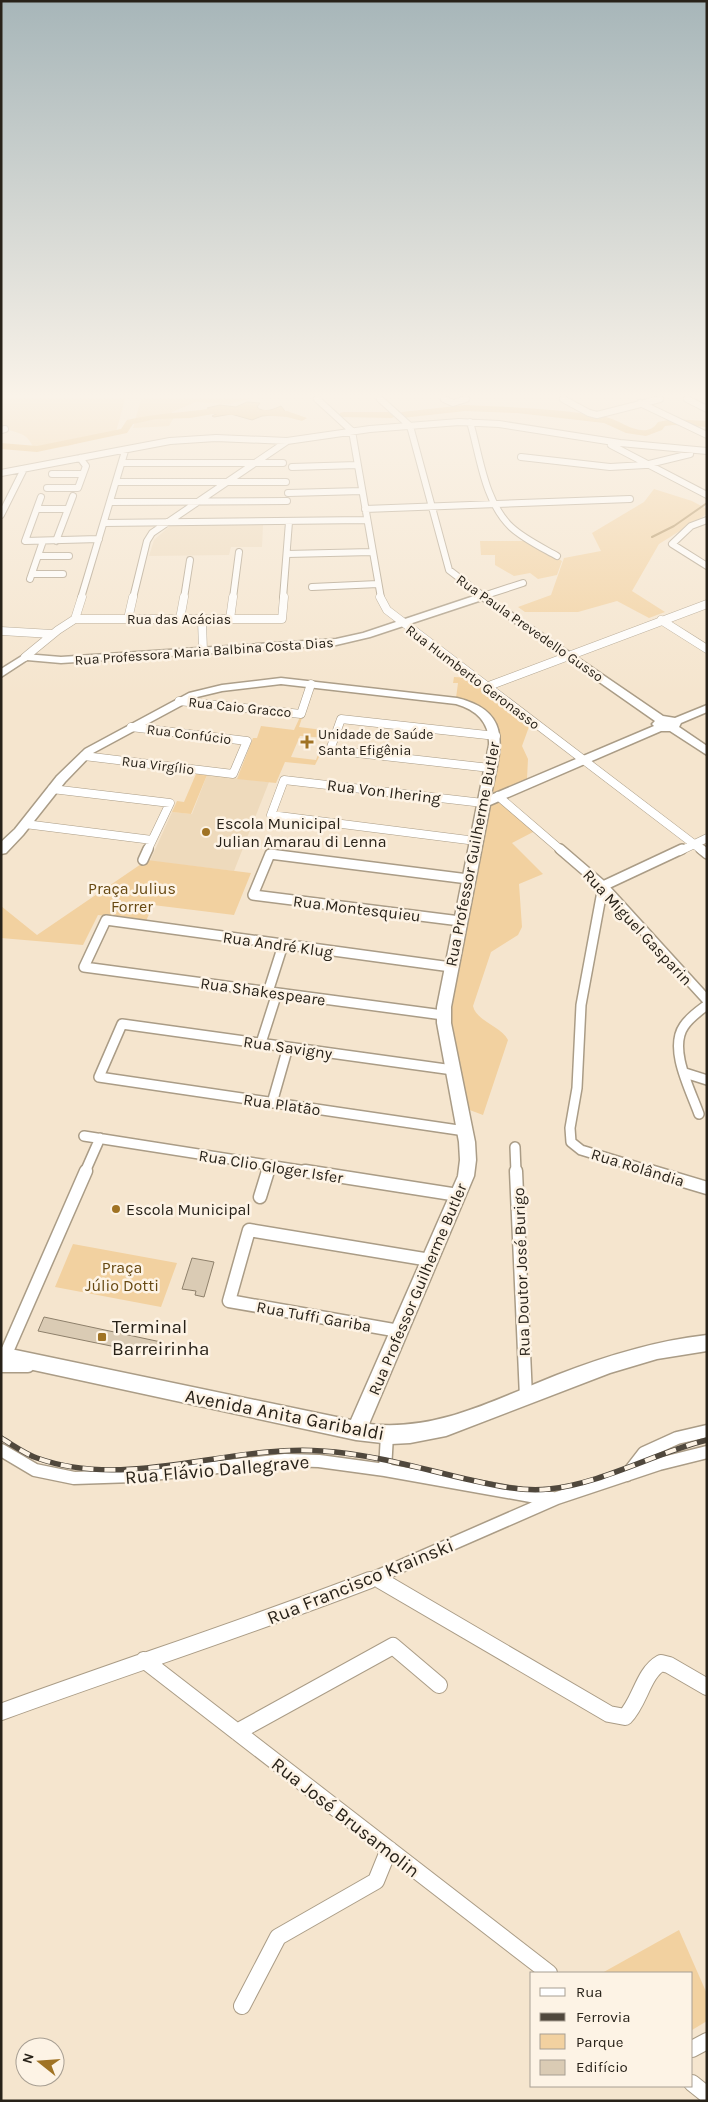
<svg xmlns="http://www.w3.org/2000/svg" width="708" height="2102" font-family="Karla,sans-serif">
<rect width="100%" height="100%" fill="#f5e5ce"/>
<path fill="#eedabc" d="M171,525H263L262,547H231L229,555L149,556L154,540Z
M207,775L269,782L234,871L150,861L172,812L192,814Z"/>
<path fill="#f2d1a0" d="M1,399H125L116,432L68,446L34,449C26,429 15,435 1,426Z
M141,399H249L230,404L196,402L172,412L173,419L169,426L133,428Z
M654,489L692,501L707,509V514L659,544L632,591L665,612L649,618L617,601L578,612H525L518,607L551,595L564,558L601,551L592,533L644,502Z
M480,541H528L562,561L557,575L538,579L530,573L514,576L495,565V555H481Z
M454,677L472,678L530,724L522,746L528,759L527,779L489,795C498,750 517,711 456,698L458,683H453Z
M300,717L302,718L299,727L331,731L328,738L300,736L291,757L316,760L319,752L321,753L315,765L285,762L276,783L237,779L253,738H257L261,726L294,730Z
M196,774L207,775L191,814L172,812L177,801L184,802Z
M498,800L535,831L512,843L543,874L519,884L522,927L518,935L491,952L473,1006C476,1021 501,1026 508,1040L483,1115L467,1109L450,1022L449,1004L487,805Z
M147,860L251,873L234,915L153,905L146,921L98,915L83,945L1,938V906L37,935Z
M73,1244L177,1263L161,1307L55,1287Z
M679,1930L707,1994V2021L692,2030V1973H602Z"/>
<path fill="#e6b972" stroke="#ad8c57" d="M247,402L260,403L257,407C264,414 274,409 281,406L287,414L262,416L252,420L231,414L214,417L212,416L218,413L207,408L220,405L236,407Z"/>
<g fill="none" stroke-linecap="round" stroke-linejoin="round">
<path stroke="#ad8c57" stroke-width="2" d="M652,537L674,526L707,503"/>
<path fill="#e6b972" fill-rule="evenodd" d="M465,405C512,407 560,409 606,417C621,420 645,442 658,422L673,419L707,421V427L673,425L665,426L662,430L646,436L626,433L604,423L517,413L465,411L402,418L397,415L402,412Z
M213,408L237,409L242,412L237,415L213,414L190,418L156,419L133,424L127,433L37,452L1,449V443L37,446L121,429L127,420C155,413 184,413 213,408Z
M263,410L287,411L307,418L302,421L287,417L260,415V411Z
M343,412H392L397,415L392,418L340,417V413Z"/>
</g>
<path fill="#dacbb4" stroke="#8e806b" d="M192,1258L214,1262L204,1297L195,1295L196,1291L182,1289Z
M44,1317L161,1342L155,1355L38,1331Z"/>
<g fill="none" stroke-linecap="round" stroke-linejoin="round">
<g stroke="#aa9c86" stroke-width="8">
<path id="street-far4" d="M317,399L352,431L381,598
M380,399L410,426
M444,399L453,403L466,399
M563,399L589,413L597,415L660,399
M687,399L707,409
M640,403L707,435
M470,422C480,456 484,501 511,527C524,539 541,547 557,556
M410,426L449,570L483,596L523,583
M1,430L5,429
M611,445L707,495
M521,457L610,467L645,465L690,454
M122,463H283
M292,467L357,465
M1,473L170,441L216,438L287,441L370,429L459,422L499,424L620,443L707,451
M52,474H82
M116,482H286
M47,488H78L86,466L80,458
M288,493L362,491
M41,497L25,541L99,539
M110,502L287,501
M37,509H68
M365,509L630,499
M1,515L24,469
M707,520L691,526L672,544L707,566
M104,523L367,520
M56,541L73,496
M287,554L372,552
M38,556H69
M32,574H63
M30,579L43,541
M312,587L378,584
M81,598L125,451
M133,598L147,541L152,533L286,442
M184,598L190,560
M233,598L239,552
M283,598L289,522"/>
</g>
<g stroke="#aa9c86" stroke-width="9">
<path id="street-far3" d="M380,597L387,610L703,851
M75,619L82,597
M128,619L133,597
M180,619L184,597
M202,619L203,652
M230,619L233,597
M661,620L707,649
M1,631L52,634
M25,657L58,630L75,619H282L284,597
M486,687L707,604
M179,701L301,714L311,684
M84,756L233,774L247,741L131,727
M490,768L330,750L341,719L496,736
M52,789L170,803L147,851
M498,796L562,851
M25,824L152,840
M476,841L271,815L284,780L483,803
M680,851L707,838"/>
</g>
<g stroke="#aa9c86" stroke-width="12">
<path id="street-far2" d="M560,849L603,886L707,1000
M701,849L707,854
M143,860L148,849
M460,921L253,895L270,854L468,879
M268,992L283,945
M443,1015L84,967L106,920L451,967
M261,1043L277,993
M453,1070L122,1024L99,1077L465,1131
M685,1073L707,1080
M272,1103L288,1047
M699,1114C691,1091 668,1049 684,1026C690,1017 699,1011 707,1005
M84,1136L313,1172
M515,1147L516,1172
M85,1172L100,1138
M268,1172L270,1165
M654,1172L581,1150L571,1142L570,1128L577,1088L581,1005L603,886L682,849"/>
</g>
<g stroke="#aa9c86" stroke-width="15">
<path id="street-far1" d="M305,1171L458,1195
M516,1171L526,1397
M650,1171L707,1188
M260,1197L268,1171
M399,1331L229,1301L249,1230L430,1260
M5,1356L86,1171
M1,1366H28
M1,1450L35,1470L74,1478L134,1476L285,1460L319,1461L385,1470L542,1498H553
M385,1470L387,1435
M627,1475L644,1453L677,1438L707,1431
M376,1578L382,1581
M367,1581L557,1498L659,1464L707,1452"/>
</g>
<g stroke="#aa9c86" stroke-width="18">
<path id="street" d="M380,1580L609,1714L625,1717C640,1702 643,1673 661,1663L669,1665L707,1687
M144,1660L549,1973
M1,1712C124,1667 248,1627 370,1580
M237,1732L393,1646L439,1685
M242,2006L278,1937L376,1881L389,1849
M692,2049L707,2041
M692,2083L707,2095"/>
</g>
<g stroke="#aa9c86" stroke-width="3">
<path id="secondary" d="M483,593L663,716L675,718L707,705V712L681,723L679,727L707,746V755L670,731H661L490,805L451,1007V1023L475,1142L476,1160L474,1176L369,1424C436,1432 496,1399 557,1375C606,1356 654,1341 707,1335V1351L657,1359L610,1373L446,1436L410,1443L391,1444L356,1440L1,1363V1347L351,1420L458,1176L460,1160L459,1142L437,1023V1007L489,745C490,723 477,710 456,704L281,684L222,691L197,697L93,753L65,782L23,835L6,853L1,854V842L15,829L57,776L85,749L189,693L222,685L281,678L457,698C515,712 500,750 491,795L654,726L652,724L655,721L482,600L370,637L336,645L61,663L27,660L1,677V669L25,654L61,657L336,639L363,633Z"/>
</g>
<use href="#street-far4" stroke="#fff" stroke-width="6"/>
<use href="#street-far3" stroke="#fff" stroke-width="8"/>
<use href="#street-far2" stroke="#fff" stroke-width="9"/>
<use href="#street-far1" stroke="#fff" stroke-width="12"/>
<use href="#street" stroke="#fff" stroke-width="16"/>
<use href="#secondary" fill="#fff" fill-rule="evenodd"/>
<g stroke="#50483d" stroke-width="5.5">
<path id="rail" d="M1,1438C13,1445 25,1454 37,1458C129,1491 228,1444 322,1451C371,1454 419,1468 466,1479C493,1485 521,1492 549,1489C604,1483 654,1453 707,1440"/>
</g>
<use href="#rail" stroke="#fdf3e5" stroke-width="4" stroke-dasharray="11" stroke-linecap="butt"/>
</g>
<linearGradient id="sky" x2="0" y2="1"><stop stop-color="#a7b6b9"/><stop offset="0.57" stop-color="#faf3e9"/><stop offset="1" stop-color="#faf3e9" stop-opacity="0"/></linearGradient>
<rect width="708" height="694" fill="url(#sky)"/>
<g fill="#a07324" stroke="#fdf3e5" stroke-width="2">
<path d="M304.5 734.5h5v5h5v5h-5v5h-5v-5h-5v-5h5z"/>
<circle cx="206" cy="832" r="5"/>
<circle cx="116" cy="1209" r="5"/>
<rect x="97" y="1332" width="10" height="10" rx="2.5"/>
</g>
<g text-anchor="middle" stroke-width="5" stroke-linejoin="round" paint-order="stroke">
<g font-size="14" fill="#282219" stroke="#fdf3e5">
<text x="179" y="624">Rua das Acácias</text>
<text transform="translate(530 628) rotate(35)" y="5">Rua Paula Prevedello Gusso</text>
<text transform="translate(204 651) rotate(-4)" y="5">Rua Professora Maria Balbina Costa Dias</text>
<text transform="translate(473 677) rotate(37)" y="5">Rua Humberto Geronasso</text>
<text transform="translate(240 707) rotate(6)" y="5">Rua Caio Gracco</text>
<text transform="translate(189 734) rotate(7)" y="5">Rua Confúcio</text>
<text transform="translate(158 765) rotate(7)" y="5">Rua Virgílio</text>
</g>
<g font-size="14" fill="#282219" stroke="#fdf3e5" text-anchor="start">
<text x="318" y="739">Unidade de Saúde<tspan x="318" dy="16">Santa Efigênia</tspan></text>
</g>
<g font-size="16" fill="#282219" stroke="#fdf3e5">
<text transform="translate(384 791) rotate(7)" y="6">Rua Von Ihering</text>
<text transform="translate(472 854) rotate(-79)" y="6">Rua Professor Guilherme Butler</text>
<text transform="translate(357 908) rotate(7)" y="6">Rua Montesquieu</text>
<text transform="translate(638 927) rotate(47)" y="6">Rua Miguel Gasparin</text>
<text transform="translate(278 944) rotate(8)" y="6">Rua André Klug</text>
<text transform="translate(263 991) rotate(8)" y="6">Rua Shakespeare</text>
<text transform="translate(288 1047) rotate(8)" y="6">Rua Savigny</text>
<text transform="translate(282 1104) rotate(8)" y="6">Rua Platão</text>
<text transform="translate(271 1166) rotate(9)" y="6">Rua Clio Gloger Isfer</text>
<text transform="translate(638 1167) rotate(17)" y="6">Rua Rolândia</text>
<text transform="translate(521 1272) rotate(-92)" y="6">Rua Doutor José Burigo</text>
<text transform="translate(417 1289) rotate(-67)" y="6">Rua Professor Guilherme Butler</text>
<text transform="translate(314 1316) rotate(10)" y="6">Rua Tuffi Gariba</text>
</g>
<g font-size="16" fill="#282219" stroke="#fdf3e5" text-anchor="start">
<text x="216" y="829">Escola Municipal<tspan x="216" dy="18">Julian Amarau di Lenna</tspan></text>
<text x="126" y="1215">Escola Municipal</text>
</g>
<g font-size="16" fill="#674912" stroke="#fdf3e5">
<text x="132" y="894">Praça Julius<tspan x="132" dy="18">Forrer</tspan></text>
<text x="122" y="1273">Praça<tspan x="122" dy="18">Júlio Dotti</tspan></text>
</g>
<g font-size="19" fill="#282219" stroke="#fdf3e5" text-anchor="start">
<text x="112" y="1333">Terminal<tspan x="112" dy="22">Barreirinha</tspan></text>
</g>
<g font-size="19" fill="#282219" stroke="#fdf3e5">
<text transform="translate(285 1414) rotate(11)" y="7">Avenida Anita Garibaldi</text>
<text transform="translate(217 1469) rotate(-5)" y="7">Rua Flávio Dallegrave</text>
<text transform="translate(360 1581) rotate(-22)" y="7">Rua Francisco Krainski</text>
<text transform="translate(346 1817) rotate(38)" y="7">Rua José Brusamolin</text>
</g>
</g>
<rect width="708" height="2102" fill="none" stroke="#282219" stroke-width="5"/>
<rect x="530" y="1972" width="162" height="115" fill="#fdf3e5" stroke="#a89f93"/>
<rect x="540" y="1988" width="25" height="8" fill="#ffffff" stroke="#a89f93"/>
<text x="576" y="1997" font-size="15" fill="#282219">Rua</text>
<rect x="540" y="2013" width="25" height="8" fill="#50483d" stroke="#a89f93"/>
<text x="576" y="2022" font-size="15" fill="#282219">Ferrovia</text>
<rect x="540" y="2034" width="25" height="15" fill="#f2d1a0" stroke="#a89f93"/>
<text x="576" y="2047" font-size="15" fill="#282219">Parque</text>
<rect x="540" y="2060" width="25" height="15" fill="#dacbb4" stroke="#a89f93"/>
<text x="576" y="2072" font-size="15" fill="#282219">Edifício</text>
<g transform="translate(40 2062) rotate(287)"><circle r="24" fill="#fdf3e5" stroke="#a89f93"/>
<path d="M0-4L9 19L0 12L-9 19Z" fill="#a07324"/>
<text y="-8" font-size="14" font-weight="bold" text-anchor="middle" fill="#282219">N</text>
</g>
</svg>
